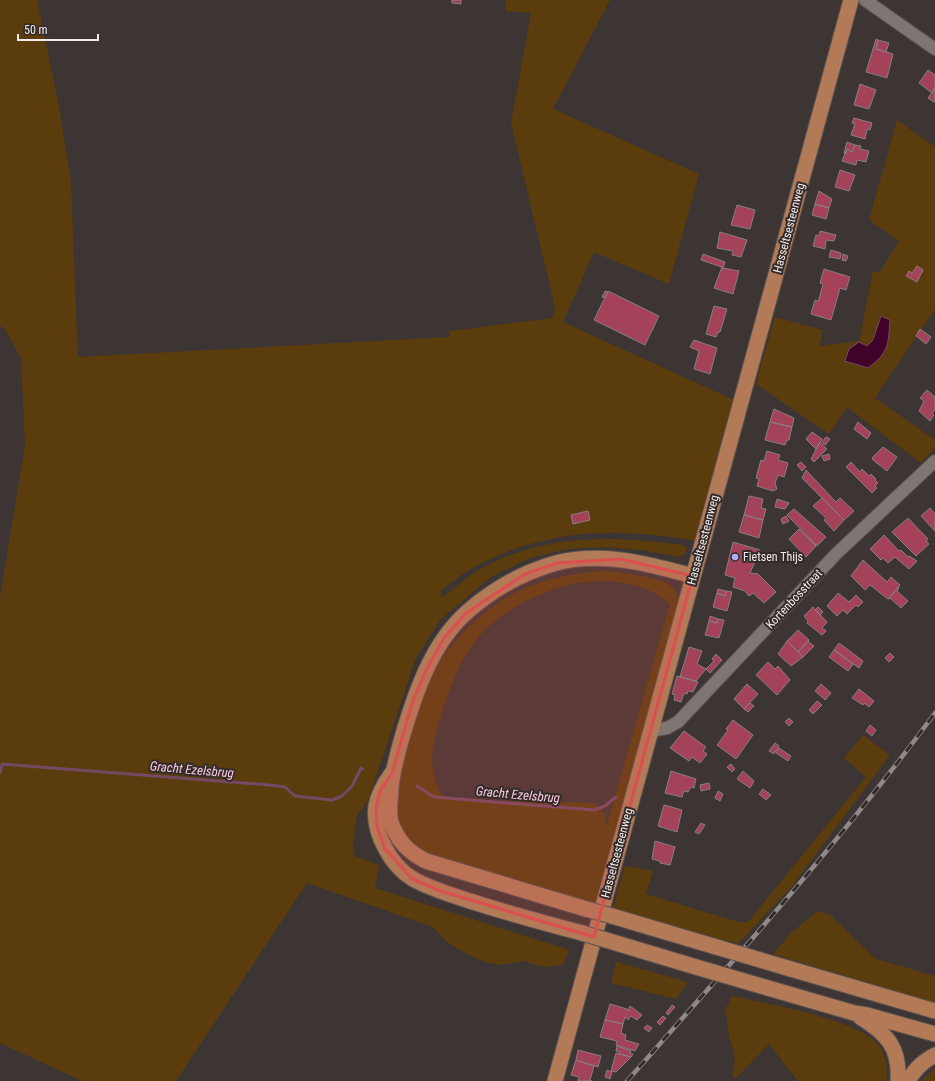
<svg xmlns="http://www.w3.org/2000/svg" width="935" height="1081" font-family="'Roboto Condensed',sans-serif">
<rect width="100%" height="100%" fill="#3d3533"/>
<path fill="#5b3c0d" fill-rule="evenodd" d="M0,0H37L59,106L71,182L78,357L450,337V331L552,318L555,307L511,123L531,13L505,11L506,0H610L553,109L699,174L669,284L594,252L563,322L734,400L696,541C619,527 548,528 476,566C464,572 453,582 441,590L442,598C456,587 471,573 486,566C551,533 613,536 683,545L687,548L686,553L680,557L641,550L604,547L568,549L530,558L491,577L441,619L416,658L369,798L356,818L353,849L355,856L379,865L375,888L569,950L563,965L544,967L523,961L502,965L488,963L472,957L446,941L433,927L307,883L176,1081H82L0,1043V597L25,445L21,358L5,329L0,326Z
M897,120L935,147V309L875,398L935,440V448L921,463L847,407L829,434L756,384L775,317L823,330L819,346L859,341L873,271L880,272L899,241L869,220Z
M600,571C615,571 664,577 673,588C677,592 678,597 680,602L595,903L429,854C416,846 400,835 396,820C391,801 414,720 422,699C426,687 433,674 439,663C449,646 466,628 481,616C518,584 554,576 600,571ZM601,581C627,582 650,586 670,604L607,825L604,813L595,803L451,800L440,793C426,760 433,742 443,709C450,688 458,666 470,648C492,616 531,595 568,585C578,582 590,582 601,581Z
M863,735L890,755L793,885L738,944L613,909L625,866L653,871L646,894L738,922H748L866,777L844,758Z
M818,911L830,915L876,959L935,976V1003L773,954L792,932Z
M616,962L688,982L676,999L611,983Z
M733,996C771,1005 846,1017 875,1041C885,1049 889,1069 886,1081H798L769,1044L735,1079L732,1075C739,1060 730,1044 728,1029C727,1022 726,1015 725,1007L729,1006L730,999Z
M935,1068V1081H921Z"/>
<path fill="#40012a" stroke="#754864" d="M881,316L890,320C888,346 889,352 868,368L845,361L849,349L859,342L867,346L873,340Z"/>
<g fill="none" stroke-linecap="round" stroke-linejoin="round">
<path stroke="#754864" stroke-width="3" d="M0,773L2,764L269,785L285,787L295,796L332,800L342,796L352,786L361,768L363,769
M417,786L434,797L594,810L605,806L616,797"/>
</g>
<path fill="#a34258" stroke="#887f80" d="M452,0H461V4L452,3Z
M876,39L878,40L876,49L893,54L887,78L866,72Z
M878,40L889,43L886,52L876,49Z
M928,70L935,75V88L932,93L919,83Z
M860,84L876,90L869,109L854,105Z
M935,88V101L934,102L928,98Z
M854,118L872,123L870,130L867,129L865,139L851,135L855,124L852,123Z
M847,142L855,145L852,152L847,149L846,154L844,153Z
M855,145L861,146L860,149L869,151L866,162L857,160L856,165L842,161L847,149L852,152Z
M840,170L855,175L849,191L835,187Z
M819,191L832,199L829,208L815,204Z
M815,204L829,208L826,219L812,215Z
M737,205L755,210L750,229L731,225Z
M820,231L836,235L834,241L826,240L825,249L813,246L816,235L819,236Z
M720,232L747,240L741,257L732,255L733,251L717,248Z
M831,250L841,253L840,259L829,257Z
M703,254L725,262L723,268L739,271L733,294L714,288L722,267L701,260Z
M843,254L848,256L846,261L842,260Z
M917,266L923,270L917,282L906,276L909,271L912,273Z
M824,269L850,277L846,290L840,288L831,320L811,314L815,300L818,301L819,299L823,284L820,283Z
M605,291L608,292L605,298L602,297Z
M608,291L659,316L645,345L594,320Z
M714,306L727,309L720,332H718L716,337L706,334Z
M920,329L931,337L926,344L916,336Z
M694,340L717,348L710,374L694,369L699,351L690,347Z
M927,390L935,397V410L932,413L934,415L930,421L919,411L924,401L920,398Z
M774,409L794,418L792,427L770,422Z
M770,422L792,427L789,440H787L785,445L765,440Z
M858,422L871,433L867,439L854,429Z
M812,432L822,439L816,449L806,439Z
M826,437L830,439L825,445L822,442Z
M820,442L827,449L814,462L811,459Z
M883,447L897,457L887,471L873,460L872,458Z
M767,451L780,455L778,460L788,463L784,477L778,475L775,483L777,489L773,491L757,486L759,479L756,478L761,460L764,461Z
M829,454L830,459L824,461L822,456Z
M801,462L806,467L802,471L797,465Z
M851,462L860,472L862,469L869,476L871,474L876,479L875,480L878,483L875,486L877,488L872,493L846,467Z
M806,470L836,502L840,498L854,511L844,520L802,478Z
M749,496L763,499L761,508L766,509L763,520L744,515Z
M822,498L844,520L834,531L824,520L826,518L813,506Z
M777,499L789,503L785,509L775,507Z
M930,508L935,514V531L921,516Z
M794,509L826,537L817,546L787,515Z
M588,511L590,520L573,524L571,515Z
M744,515L763,520L759,538L739,532Z
M786,516L789,521L783,524L781,519Z
M908,518L928,539L926,541L929,544L916,556L892,532Z
M799,529L816,546L806,557L789,539Z
M884,535L899,551L901,550L908,557L909,556L917,561L909,569L895,557L888,563L883,558L881,560L870,549Z
M733,542L760,550L750,573L758,574L776,592L764,603L753,593L749,596L745,591L733,587L735,578L725,575Z
M863,560L887,582L891,577L900,585L888,599L870,585L865,590L851,576Z
M899,587L897,591L908,601L901,608L890,598L888,599Z
M718,589L726,591L725,596L717,593Z
M726,591L732,592L727,611L713,607L717,593L725,596Z
M838,593L849,602L856,595L863,602L858,607L856,605L847,614L843,610L837,616L827,606Z
M813,607L827,622L822,628L826,631L822,635L807,623L808,621L804,616Z
M818,607L823,612L820,615L815,610Z
M710,616L718,619L717,623L709,621Z
M718,619L724,620L719,638L705,635L709,621L717,623Z
M798,630L809,640L798,652L787,641Z
M787,641L803,657L791,666L778,654Z
M808,641L814,646L803,657L798,652Z
M839,643L863,661L859,668L834,650Z
M689,647L702,651L697,664L706,669L696,681L680,677Z
M834,650L853,664L848,671L829,657Z
M890,653L894,657L889,662L885,658Z
M716,654L722,660L710,673L706,669L714,661L712,659Z
M768,662L775,669L778,666L790,680L777,695L756,675Z
M677,676L698,682L693,692L688,691L687,694L684,693L681,702L674,700L675,695L672,694Z
M747,684L758,694L744,709L734,699Z
M821,684L831,693L825,700L815,691Z
M859,689L874,701L869,707L864,703L863,705L852,698Z
M817,701L822,705L813,714L809,710Z
M750,703L754,706L748,712L744,709Z
M789,718L793,722L789,726L785,722Z
M733,720L753,735L736,759L717,745L728,730L726,729Z
M870,725L876,730L872,736L866,731Z
M684,731L706,747L703,751L707,754L700,763L692,757L689,761L670,748Z
M775,743L779,746L774,754L769,751Z
M779,748L791,756L788,761L776,753Z
M731,764L735,769L732,772L727,767Z
M671,771L696,779L694,788L691,787L688,792L684,791L682,797L665,793Z
M743,771L754,781L750,788L737,779Z
M709,783L710,789L701,791L700,785Z
M763,789L771,795L766,800L759,794Z
M718,791L723,794L720,801L715,798Z
M664,805L682,810L677,832L658,826Z
M701,823L705,825L699,834L695,832Z
M655,841L675,847L670,865L660,863V861L652,859Z
M610,1004L627,1009L628,1011L630,1006L642,1015L637,1020L631,1016L628,1020L625,1017L623,1024L605,1020Z
M672,1005L675,1007L668,1015L666,1013Z
M663,1016L666,1018L660,1025L657,1022Z
M605,1020L623,1024L621,1033L626,1035L625,1040L639,1044L635,1051L616,1045L617,1041L600,1037Z
M647,1025L652,1028L649,1032L644,1028Z
M617,1046L631,1051L630,1053L633,1054L631,1057L619,1054L620,1052L616,1051Z
M578,1050L601,1056L598,1067L576,1060Z
M616,1053L631,1057L616,1072L611,1071Z
M576,1060L594,1066L590,1080L592,1081H578L579,1077L571,1075Z
M607,1070L612,1072L610,1079L605,1077Z"/>
<g fill="none" stroke-linecap="round" stroke-linejoin="round">
<g stroke="#5a5351" stroke-width="14">
<path id="minor" d="M865,0L935,49
M651,731L667,728L678,722L836,554L935,461"/>
</g>
<g stroke="#5a5351" stroke-width="17">
<path id="major" d="M391,774C384,784 378,794 376,806C372,832 391,866 413,879C431,889 451,895 470,901C507,913 544,923 582,933
M586,909L426,861C409,852 400,844 392,825C387,813 391,800 391,787C393,768 398,752 403,734C416,691 432,643 467,612C492,590 524,572 556,563C602,551 649,564 693,576
M612,916L713,946
M606,940L696,967
M784,967L935,1011
M768,988L854,1013L867,1015L935,1034
M860,1017C887,1034 900,1047 898,1081
M555,1081L851,0
M908,1081C915,1069 922,1062 935,1055"/>
</g>
<use href="#minor" stroke="#7f7674" stroke-width="12"/>
<use href="#major" stroke="#b37a57" stroke-width="15"/>
<g stroke="#908988" stroke-width="4.5">
<path id="rail" d="M627,1081C733,961 840,842 935,713"/>
</g>
<use href="#rail" stroke="#332b29" stroke-width="3" stroke-dasharray="9" stroke-linecap="butt"/>
<g stroke="#5a5351" stroke-width="17" stroke-linecap="butt">
<path id="major-bridge" d="M586,909L612,916
M582,933L606,940
M713,946L784,967
M696,967L768,988"/>
</g>
<use href="#major-bridge" stroke="#b37a57" stroke-width="15"/>
</g>
<path fill="#dc4f4f" fill-opacity="0.2" stroke="#dc4f4f" stroke-width="3" stroke-linejoin="round" d="M621,559L693,576L594,937L440,891L412,879L385,849L377,827L376,807L381,789L392,773L412,703L425,672L444,638L466,613L525,574L557,563Z"/>
<circle fill="#aeaefa" stroke="#332b29" stroke-width="1.5" cx="735" cy="557" r="4"/>
<g text-anchor="middle" stroke-width="4" stroke-linejoin="round" paint-order="stroke">
<g font-size="12" fill="#f2edec" stroke="#332b29">
<text transform="translate(789 228) rotate(-75)" y="4">Hasseltsesteenweg</text>
<text transform="translate(703 540) rotate(-75)" y="4">Hasseltsesteenweg</text>
<text transform="translate(794 599) rotate(-47)" y="4">Kortenbosstraat</text>
<text transform="translate(617 853) rotate(-75)" y="4">Hasseltsesteenweg</text>
</g>
<g font-size="12" fill="#f2edec" stroke="#332b29" text-anchor="start">
<text x="743" y="561">Fietsen Thijs</text>
</g>
<g font-size="13" font-style="italic" fill="#fac9e1" stroke="#332b29">
<text transform="translate(192 769) rotate(5)" y="5">Gracht Ezelsbrug</text>
<text transform="translate(518 794) rotate(5)" y="5">Gracht Ezelsbrug</text>
</g>
</g>
<path d="M18 34v6h80v-6" fill="none" stroke="#f2edec" stroke-width="2"/>
<text x="24" y="34" font-size="12" fill="#f2edec" stroke="#332b29" stroke-width="3" paint-order="stroke">50 m</text>
</svg>
